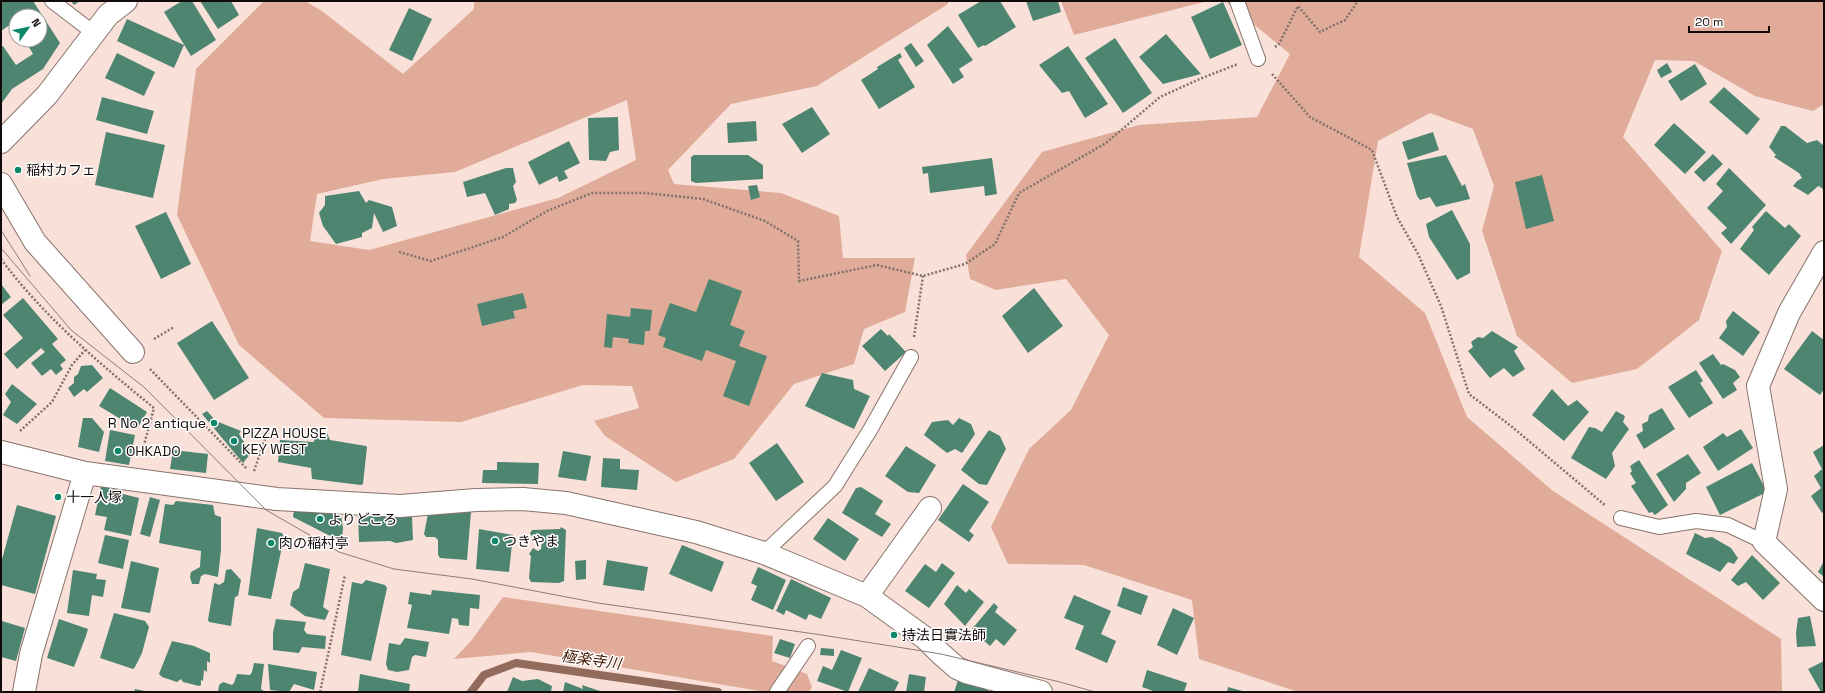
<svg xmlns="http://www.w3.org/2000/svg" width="1825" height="693" font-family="'Space Grotesk','Noto Sans JP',sans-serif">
<rect width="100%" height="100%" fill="#f9e1d9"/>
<path fill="#e0ab98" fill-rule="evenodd" d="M264,1H305L322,11L403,74L474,9V1H948V4L817,86L731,104L668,170L674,184L781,193L839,216L843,258H915L905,312L864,329L854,364L794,384L734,459L676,482L605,436L594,421L639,408L632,386L583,385L461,422L324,418L239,345L177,215L196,69ZM627,100L636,160L558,198L369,250L310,241L317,194L383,179L455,172Z
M1061,1H1208L1074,35Z
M1225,1H1824V104L1813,111L1755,96L1694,61L1655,60L1623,137L1722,251L1699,320L1637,369L1572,383L1517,336L1482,231L1494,186L1473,129L1430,113L1378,141L1359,257L1425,313L1467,417L1553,491L1781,639L1782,692H1298L1199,659L1192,600L1084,565L1008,564L991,527L1029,449L1071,410L1109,335L1066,279L996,290L970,279L966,255L1042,152L1139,125L1257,117L1290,54Z
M503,597L773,636L772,661L807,674L812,687L809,692H766L531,652L454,659L471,641Z"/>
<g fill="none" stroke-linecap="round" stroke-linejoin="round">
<path stroke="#926b5d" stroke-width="8" d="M471,692L484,675L516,663L718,692"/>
</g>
<path fill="#4d8571" d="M4,1H33L60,43L43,69L12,89L1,104V47L3,46L16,65L33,54L25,40H40V16H16V25L14,22L1,31V2Z
M71,1H80L74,5Z
M182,1H192L216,40L191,56L164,12Z
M200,1H231L239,15L218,29Z
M981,1H1000L1016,27L985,46L984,45L978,48L958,15Z
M1026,1H1058L1061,12L1033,21Z
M1223,2L1242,45L1210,59L1191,17Z
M409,8L432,19L412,61L389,50Z
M127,19L184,45L174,68L117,41Z
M948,26L973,60L959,69L964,77L953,84L927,45Z
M1166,34L1201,74L1163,84L1139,57Z
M1115,38L1152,93L1123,113L1085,58Z
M911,43L924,61L916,67L904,48Z
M1068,46L1108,104L1085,118L1069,91L1062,93L1039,65Z
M117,53L155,72L144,96L105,78Z
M900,53L902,57L898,60L915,87L879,109L861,80L878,69L877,67Z
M1667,63L1672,72L1661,78L1657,70Z
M1695,64L1707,84L1681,101L1668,81Z
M1724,87L1760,119L1747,135L1709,102Z
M102,97L154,111L147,134L96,120Z
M812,107L830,134L802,153L782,124Z
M618,117L619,150L610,152L606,161L589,160L588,118Z
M756,121L757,141L728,143L727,123Z
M1674,123L1706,152L1685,174L1654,145Z
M1781,126H1785L1807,143L1817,140L1824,146V190L1819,186L1817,187L1808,195L1793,186L1797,181L1802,178L1799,173L1774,157L1776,155L1769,147Z
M106,132L165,145L153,198L95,185Z
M1433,132L1439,150L1408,160L1402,142Z
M569,141L580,163L564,171L568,178L559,182L557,176L539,185L528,162Z
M1713,154L1723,164L1704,182L1694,172Z
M694,155H748L763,165V179L696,183L691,181V157Z
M1446,155L1462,186L1465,184L1470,199L1436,207L1430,197L1420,200L1417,196L1407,163Z
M992,158L997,194L985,196L984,186L930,193L928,173L923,174L922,167Z
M506,168H513L516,182L513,186L517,200L515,203L509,204V209L495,215L485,193L467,197L463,182Z
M1729,168L1766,205L1731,244L1721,233L1727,228L1707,208L1723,191L1716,184Z
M1542,175L1554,221L1526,229L1515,182Z
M757,185L760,197L751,200L748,186Z
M359,191L366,203L369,200L392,207L397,226L383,232L374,213L372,228L362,233V237L336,244L323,226L319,213L325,205V196Z
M1452,210L1470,244V273L1457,280L1429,237L1426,224Z
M1766,211L1785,228L1789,224L1801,236L1769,275L1740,249L1754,230L1752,227Z
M166,212L191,264L161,279L135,226Z
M709,279L742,291L730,325L745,331L739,346L767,356L749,406L723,396L736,361L706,350L702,361L663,347L666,338L658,335L670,303L696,312Z
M1,284L11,297L1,305Z
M1034,288L1063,326L1028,353L1002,316Z
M523,293L527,308L513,311L515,318L482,326L477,304Z
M23,298L58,339L52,344L66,360L60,365L63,369L56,375L51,369L42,376L31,363L45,352L41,348L17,369L4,354L23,338L3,315Z
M631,308L652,310L650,331H645L644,345L628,343L629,339L613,337L612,348L604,347L607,314L630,317Z
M1733,311L1760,332L1743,356L1719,338L1727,327L1726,321Z
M212,321L249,378L214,400L177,343Z
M881,329L888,336L889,334L906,352L885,371L862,346Z
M1492,331L1518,347L1514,351L1525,369L1513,377L1504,368L1490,378L1468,351L1473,347L1471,342L1478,337L1483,338Z
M1812,331L1824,340V389L1820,395L1784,369Z
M1713,354L1721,365L1723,364L1735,370L1740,377L1733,383L1737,390L1723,399L1699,363Z
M92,365L103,378L87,392L84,389L74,397L68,388L74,383V377L78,374L81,366Z
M1696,370L1703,381L1700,383L1713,403L1689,418L1668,387Z
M822,373L853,380L854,389L870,396L854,429L805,406Z
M12,384L37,404L17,424L3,415L11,402L5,394Z
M110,388L147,412L137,429L99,406Z
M1552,389L1568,406L1577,400L1589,412L1564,441L1532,415Z
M1662,408L1675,429L1644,449L1636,435L1643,431L1642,424L1648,421L1649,415Z
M207,411L216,421L241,431L239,434L251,453L243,463L202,414Z
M1616,411L1625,416L1623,422L1629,429L1612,453L1615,466L1606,479L1571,458L1589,427L1595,428L1602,432Z
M83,418H92L104,432L99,452L78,447Z
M959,418L971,424L975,434L962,453L955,449L947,453L924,435L932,422L948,420L953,425Z
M1741,429L1753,448L1718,471L1703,447L1723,433L1727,437Z
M110,430L135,435L129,465L105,461Z
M989,430L1000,436L1006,449L987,485L979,484L961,470Z
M315,432L327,433L330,440L366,446L367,447L363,484L361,485L312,479L311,468L278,462L280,440L314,442Z
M777,443L804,482L776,501L749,463Z
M1824,445V511L1822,513L1811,496L1821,488L1814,476L1822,469L1813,452Z
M906,446L936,465L919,493L908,492L885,476Z
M173,450L208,454L206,473L170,469Z
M563,451L591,456L586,481L558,477Z
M1688,454L1701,473L1686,483V489L1674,502L1656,474Z
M603,458L620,459V469L639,470L637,490L601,487Z
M1639,460L1668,505L1655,515L1652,512L1649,513L1631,486L1636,483L1630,473L1632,471L1630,466Z
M497,462L539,463L538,484L482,483L483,470H497Z
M1752,463L1767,492L1720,515L1706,487Z
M102,482L120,486L119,493L139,498L131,536L104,530L107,517L95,515Z
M963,484L989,502L969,531L974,535L969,542L938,520Z
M861,487L883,501L875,514L891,524L882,537L842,513L856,488Z
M150,497L160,500L150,537L140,534Z
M176,501L213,505L215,515L221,517V550L218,577L205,574L201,576L199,584H192L190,577L191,572L200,567L201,551L159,543L165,504L173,505Z
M17,505L56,516L35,594L1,585V563Z
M294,510L341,515L343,528L342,542L293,517Z
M471,512L467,560L440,558L438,555V540L435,537H426L424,534L428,514Z
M358,516L412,517L413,540L396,543L390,541L359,542Z
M828,518L859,539L845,561L813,539Z
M561,527L566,530L564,581L559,583L531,582L529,578L531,556L529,554L533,548L538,551L541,549L542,540L539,537H532L530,533L532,530L560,529Z
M257,528L282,533L284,537L271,599L248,595Z
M479,529L513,535L509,572L476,569Z
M1695,533L1705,538L1712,537L1731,548L1738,558L1734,564L1728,562L1720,572L1686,554Z
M105,535L129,540L123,569L98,563Z
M682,545L724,562L712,592L669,574Z
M1752,555L1780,583L1763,600L1746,582L1738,586L1731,580Z
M586,560V579L576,580L575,561Z
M607,560L648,567L644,591L603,585Z
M131,561L159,568L150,613L121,608Z
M1824,561V577L1818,572Z
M305,563L330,569L323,607L329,611L325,620L305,616L290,605L293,592L299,588Z
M942,563L955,573L929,608L905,591L925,564L936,572Z
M758,567L786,580L773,610L751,600L757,586L751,583Z
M231,569L241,580L238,596L235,597L231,626L209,622L208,620L214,584L215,583L219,585L224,582L226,570Z
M73,570L97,574L96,579L106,580L103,597L92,595L89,616L67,613Z
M791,579L831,598L821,619L809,614L806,620L786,610L784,615L776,611Z
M366,580L385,585L387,588L371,661L341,655L352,582L362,584Z
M957,585L966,593L969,589L984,602L965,626L944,604Z
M1123,587L1148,596L1141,615L1117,606Z
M432,590L480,595L479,609L470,608L469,626L459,625L458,619L452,618L449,634L407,628L412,605L408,604L410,592L431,595Z
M1074,595L1111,611L1101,634L1116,641L1107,663L1075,649L1084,626L1064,618Z
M994,603L998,607L995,612L1017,630L1004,646L996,639L990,646L971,630Z
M1173,608L1194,618L1177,655L1157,645Z
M114,613L145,621L149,627L142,653L135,667L133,669L100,658Z
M1810,616L1816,646L1797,647L1796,633L1798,618Z
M59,619L88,629L86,636L74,667L47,658Z
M276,619L306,622L304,630L307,634L326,636L325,649L302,647L299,653L273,650V632Z
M2,621L25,628L16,661L1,657Z
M405,638L429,642L426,657L415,655L412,657L409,670L397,672L388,670L386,664L389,643L400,645Z
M780,639L795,644L790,658L774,653Z
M172,641L194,646L210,653V663L207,661V672L204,670L203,681L201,680V685L199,686L183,682L181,679L177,682L162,677L159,674Z
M821,648L834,649V656L820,655Z
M841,650L862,658L848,692L817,681L823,666L832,670Z
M1824,661V692H1821L1808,669Z
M254,663L264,664L261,689L265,692H218L219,685L223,682L232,685L234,683L237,674L250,675L252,672Z
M268,664L317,672L314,690L294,684L289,692L270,690Z
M869,668L899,682L894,692H858Z
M1147,670L1187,683L1184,692H1156L1142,687Z
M360,674L410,684L409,692H358Z
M909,674L926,677L924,692H906Z
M513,677L522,681L538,679L552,686L551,692H507Z
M958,680L988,690V692H954Z
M565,682L583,689L582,685L603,692H563Z
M1228,687L1246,692H1227Z
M135,689L145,691V692H134Z"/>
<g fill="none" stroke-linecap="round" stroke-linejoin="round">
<g stroke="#87736b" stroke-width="16">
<path id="lane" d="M52,1L94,33
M1237,1L1258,59
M1621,518L1659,527L1696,521L1728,525L1764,542
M764,553L835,486L870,430L911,357
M777,692L808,646"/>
</g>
<g stroke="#87736b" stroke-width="24">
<path id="street" d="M1,142L47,95L108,15L126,1
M1,184L35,242L133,352
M1824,252L1789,313L1758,386L1776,489L1764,542L1824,600
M1,452L85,473L277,499L400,506L476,500L523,499L566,503L696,532L764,553L867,596L925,638L941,654L957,668L966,672L1041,692
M867,596L930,508
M24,692L31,654L85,473"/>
</g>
<path stroke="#81716c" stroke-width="2.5" stroke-dasharray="2 2" stroke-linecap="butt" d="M1275,47L1279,44L1298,6L1320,32L1345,20L1358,1
M1272,74L1310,117L1372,150L1397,217L1418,254L1441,306L1469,394L1511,426L1606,506
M399,252L431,261L503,237L547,211L592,193H645L703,199L765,221L798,241L799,281L877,265L923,276L965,264L995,244L1019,193L1106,143L1160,97L1202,78L1238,64
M1,259C44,317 99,363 154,408L141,456
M914,337L923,276
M154,339L174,327
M150,369L247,469
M20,431L52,402L72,365L85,350
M254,471L268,430
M320,692L345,575"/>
<use href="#lane" stroke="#fff" stroke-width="14"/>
<use href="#street" stroke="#fff" stroke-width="22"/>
<path stroke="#8c7c77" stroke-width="1" d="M1,230L30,276
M1,248L71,330L145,388L266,510L339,552L394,569L472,579L598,603L822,635L941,654L1060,682L1095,692"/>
</g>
<g fill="#0c8668" stroke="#fff" stroke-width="1.5">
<circle cx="18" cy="170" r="4"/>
<circle cx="214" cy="423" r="4"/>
<circle cx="234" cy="441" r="4"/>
<circle cx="118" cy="451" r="4"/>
<circle cx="58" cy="497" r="4"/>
<circle cx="320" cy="519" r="4"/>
<circle cx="495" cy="541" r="4"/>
<circle cx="271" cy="543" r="4"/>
<circle cx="894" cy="635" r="4"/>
</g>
<g text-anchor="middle" stroke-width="3" stroke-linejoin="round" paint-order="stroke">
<g font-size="14" fill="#130b09" stroke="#fff" text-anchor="start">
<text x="26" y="175">稲村カフェ</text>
<text x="206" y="428" text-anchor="end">R No 2 antique</text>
<text x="242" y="438">PIZZA HOUSE<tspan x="242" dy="16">KEY WEST</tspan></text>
<text x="126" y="456">OHKADO</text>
<text x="66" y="502">十一人塚</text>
<text x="328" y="524">よりどころ</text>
<text x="503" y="546">つきやま</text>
<text x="279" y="548">肉の稲村亭</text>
<text x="902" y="640">持法日實法師</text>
</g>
<g font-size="15" font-style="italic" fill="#481905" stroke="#fff">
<text transform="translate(591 660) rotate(8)" y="5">極楽寺川</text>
</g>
</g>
<rect width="1825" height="693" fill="none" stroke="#130b09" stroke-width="4"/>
<g transform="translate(28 28) rotate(57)"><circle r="19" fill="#ffffff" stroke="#a19d9d"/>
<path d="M0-3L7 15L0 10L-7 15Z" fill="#0c8668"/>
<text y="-6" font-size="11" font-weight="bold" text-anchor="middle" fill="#130b09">N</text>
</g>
<path d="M1689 26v6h80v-6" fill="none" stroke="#130b09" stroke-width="2"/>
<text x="1695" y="26" font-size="12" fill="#130b09" stroke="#ffffff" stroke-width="3" paint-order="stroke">20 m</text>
</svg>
